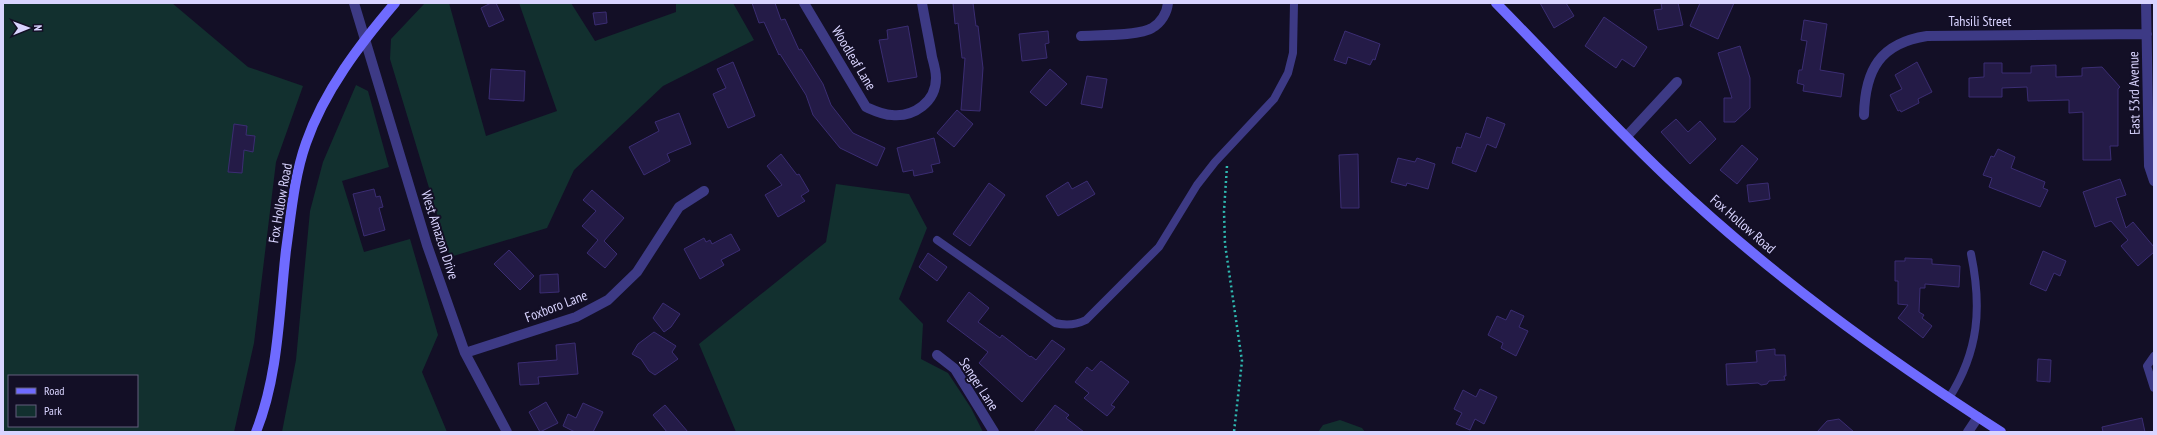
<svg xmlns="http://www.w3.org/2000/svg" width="2157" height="435" font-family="'PT Sans Narrow',sans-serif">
<rect width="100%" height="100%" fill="#130f26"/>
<path fill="#12302f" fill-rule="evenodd" d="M3,3H172L248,67L303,86L276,162L254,343L234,432H3ZM9,376H137V426H9Z
M425,3H449L486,136L557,111L519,3H571L595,41L676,12V3H733L754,40L663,86L574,170L547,228L450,257L390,59L391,39Z
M356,85L368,91L389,167L342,181L364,252L410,239L438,335L422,372L447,432H282L296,360L310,211L323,162Z
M836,184L909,194L927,228L899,299L923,324L921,359L948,373L971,408L983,432H736L699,344L826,242Z
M1340,420L1362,428L1365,432H1318L1323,425Z"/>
<path fill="#241b47" stroke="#3b2d73" d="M491,3H496L504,20L489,27L481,8Z
M752,3H775L781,20L785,19L799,50L801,49L823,84L831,105L853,133L885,148L877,166L840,148L813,115L806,95L780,54L779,55L764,22L759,23Z
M953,3H973L976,26H978L983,68L980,111L961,110L965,58H962L958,23L955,24Z
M1540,3H1566L1574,16L1554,28Z
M1661,3H1678L1683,25L1658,30L1654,10L1662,9Z
M1700,3H1734L1718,39L1690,26Z
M606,12L607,23L595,25L593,13Z
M1604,17L1647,47L1634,67L1622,59L1616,68L1585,46Z
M1804,20L1827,24L1820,70L1844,74L1841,97L1803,91L1804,85L1797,83L1799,70H1802L1807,41L1801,40Z
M908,26L917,77L888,82L879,40L888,39L887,30Z
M1048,31L1049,43L1045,44L1047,58L1022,61L1019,34Z
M1345,31L1380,44L1375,60L1373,59L1370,65L1348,57L1346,64L1334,60Z
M1740,46L1750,78V108L1735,122H1724V98H1732L1718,53Z
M733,62L755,116L728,128L713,94L726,88L717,69Z
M1917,62L1932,92L1918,99L1919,103L1901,112L1900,110L1898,111L1890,95L1902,89L1895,75Z
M1984,63H2002V73H2031V66L2056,65V77L2082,76V68L2102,67L2120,87L2118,89V146H2110L2111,160H2083V112L2069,113V100L2028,101L2027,87L2002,88V97H1969V78L1984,77Z
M491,69L525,71L524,101L489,99Z
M1050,69L1067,84L1046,106L1030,92Z
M1087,76L1107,79L1102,108L1081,104Z
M957,110L973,124L954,147L937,133Z
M679,113L691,144L667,154L670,161L644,175L629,147L659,131L655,122Z
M1487,117L1505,124L1496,148L1487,144L1476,172L1452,163L1457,147L1461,148L1466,133L1480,138Z
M1676,119L1688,132L1700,121L1716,139L1690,164L1661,132Z
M234,124L247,126L246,135L255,136L253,152L244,150L242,173L228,172Z
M934,138L940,163L931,165L933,172L914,176L913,170L903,172L897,148Z
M1742,145L1758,159L1737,184L1720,170Z
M1998,149L2015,157L2011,168L2045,182L2043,188L2048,190L2040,207L1989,187L1992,178L1983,175L1991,156L1994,157Z
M781,154L797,175L799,174L809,191L801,196L805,201L778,217L765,195L782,185L767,166Z
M1358,154L1359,208H1341L1339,155Z
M1398,158L1415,162L1417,158L1435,164L1428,189L1407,183L1406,186L1391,182Z
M2120,179L2126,195L2116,198L2126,228L2133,222L2154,247V252L2138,266L2121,246L2128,240L2111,221L2095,227L2083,192Z
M1087,181L1095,194L1058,216L1046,196L1068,182L1072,189Z
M989,183L1005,195L970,246L953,234Z
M1768,183L1770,199L1749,202L1747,185Z
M374,189L376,197L380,196L383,207L379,208L385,230L364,236L353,194Z
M592,190L624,218L604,241L617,254L605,268L587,253L598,240L582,226L596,211L583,200Z
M731,234L740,250L721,260L724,265L700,279L684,249L704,238L706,242L710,240L712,244Z
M509,250L534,276L520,290L494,264Z
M2043,251L2066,261L2060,276L2054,273L2046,291L2030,284Z
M928,253L947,267L937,281L919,267Z
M1905,258L1932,259V264L1960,266L1959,287L1925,284V288H1920L1919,312L1924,315L1922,318L1932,326L1923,338L1898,318L1908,305L1898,304V281H1895V261H1905Z
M558,274L559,292L540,293V275Z
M969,292L989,308L978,322L1000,338L1002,335L1030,357L1031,356L1036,360L1052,340L1065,349L1022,402L979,363L988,352L947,321Z
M663,303L680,314L671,327L664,332L653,318Z
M1511,310L1524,316L1519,327L1528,331L1516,356L1501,348L1503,343L1488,335L1497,316L1506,320Z
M654,332L676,346L672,352L678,359L655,375L649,371L641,359L632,354L638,344Z
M575,343L578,374L538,377L539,384L520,385L518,363L557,360L556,345Z
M1775,349V355H1785L1786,376H1784L1785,380L1769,381L1767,384L1761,385L1758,383L1727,385L1726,364L1757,362L1756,351Z
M2038,359L2051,360L2050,382L2037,381Z
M1101,361L1129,382L1111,405L1115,407L1107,416L1084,398L1089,393L1075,382L1087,367L1092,371Z
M1480,389L1497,397L1484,424L1475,419L1470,430L1456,424L1462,413L1454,409L1463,390L1476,397Z
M546,402L558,423L540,432L529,412Z
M583,403L603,412L593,432H575L563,426L568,414L576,418Z
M665,405L688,432H667L653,415Z
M1055,405L1069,415L1066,418L1084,432H1034Z
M2142,418L2145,432H2103L2102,427Z
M1839,419L1854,432H1817L1827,421Z"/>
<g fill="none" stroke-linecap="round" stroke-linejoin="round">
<path stroke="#2fb8b0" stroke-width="2.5" stroke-dasharray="2 3" stroke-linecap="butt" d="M1227,166L1224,211L1225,244L1242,361L1234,432"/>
<path stroke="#3d3a85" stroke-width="8" d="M937,240L1055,323C1067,326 1076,325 1086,320L1159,247L1197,185L1215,162L1274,99L1288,73L1293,53L1294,3
M2154,356L2147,366L2154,388
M1949,398C1979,351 1982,307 1971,254"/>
<path stroke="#3d3a85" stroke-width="10" d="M354,3L427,245L465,353L507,432
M804,3L866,107C875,111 883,115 892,115C914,117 936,102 936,78C936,72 934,64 932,57C929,39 925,21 922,3
M2146,3L2149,166L2154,181
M1081,36C1097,35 1140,36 1152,28C1161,23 1167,13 1168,3
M1864,115C1865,70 1880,43 1927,36L2147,34
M1627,136L1677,82
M465,353L576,317L608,300L637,272L679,207L704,191
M937,355L955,369L994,432
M1968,432L1978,417"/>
<path stroke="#6f6bff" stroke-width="10" d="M1496,3C1553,61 1608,121 1667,177C1769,274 1883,356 2001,432
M256,432C279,374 279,311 286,250C291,215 294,177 306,143C324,91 360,44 395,3"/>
</g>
<g text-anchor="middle" stroke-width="4" stroke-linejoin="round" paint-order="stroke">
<g font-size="14" fill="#d9d4ff" stroke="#130f26">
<text x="1980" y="26">Tahsili Street</text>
<text transform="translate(854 58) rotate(59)" y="5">Woodleaf Lane</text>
<text transform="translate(2134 93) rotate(-91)" y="5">East 53rd Avenue</text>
<text transform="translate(280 203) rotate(-80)" y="5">Fox Hollow Road</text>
<text transform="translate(1743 224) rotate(41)" y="5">Fox Hollow Road</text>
<text transform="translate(440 235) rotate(72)" y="5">West Amazon Drive</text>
<text transform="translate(556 306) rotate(-21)" y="5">Foxboro Lane</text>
<text transform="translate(979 384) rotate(57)" y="5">Senger Lane</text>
</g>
</g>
<rect width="2157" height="435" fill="none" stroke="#d9d4ff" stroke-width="8"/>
<rect x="8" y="375" width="130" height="52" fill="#130f26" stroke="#625e7d"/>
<rect x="16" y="388" width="20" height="6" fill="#6f6bff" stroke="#625e7d"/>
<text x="44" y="395" font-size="12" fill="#d9d4ff">Road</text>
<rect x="16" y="405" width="20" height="12" fill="#12302f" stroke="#625e7d"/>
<text x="44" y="415" font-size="12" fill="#d9d4ff">Park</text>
<g transform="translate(28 28) rotate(89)" stroke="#130f26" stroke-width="3" paint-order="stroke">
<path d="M0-3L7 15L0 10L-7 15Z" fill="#d9d4ff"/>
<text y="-6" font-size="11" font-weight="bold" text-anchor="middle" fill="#d9d4ff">N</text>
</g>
</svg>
